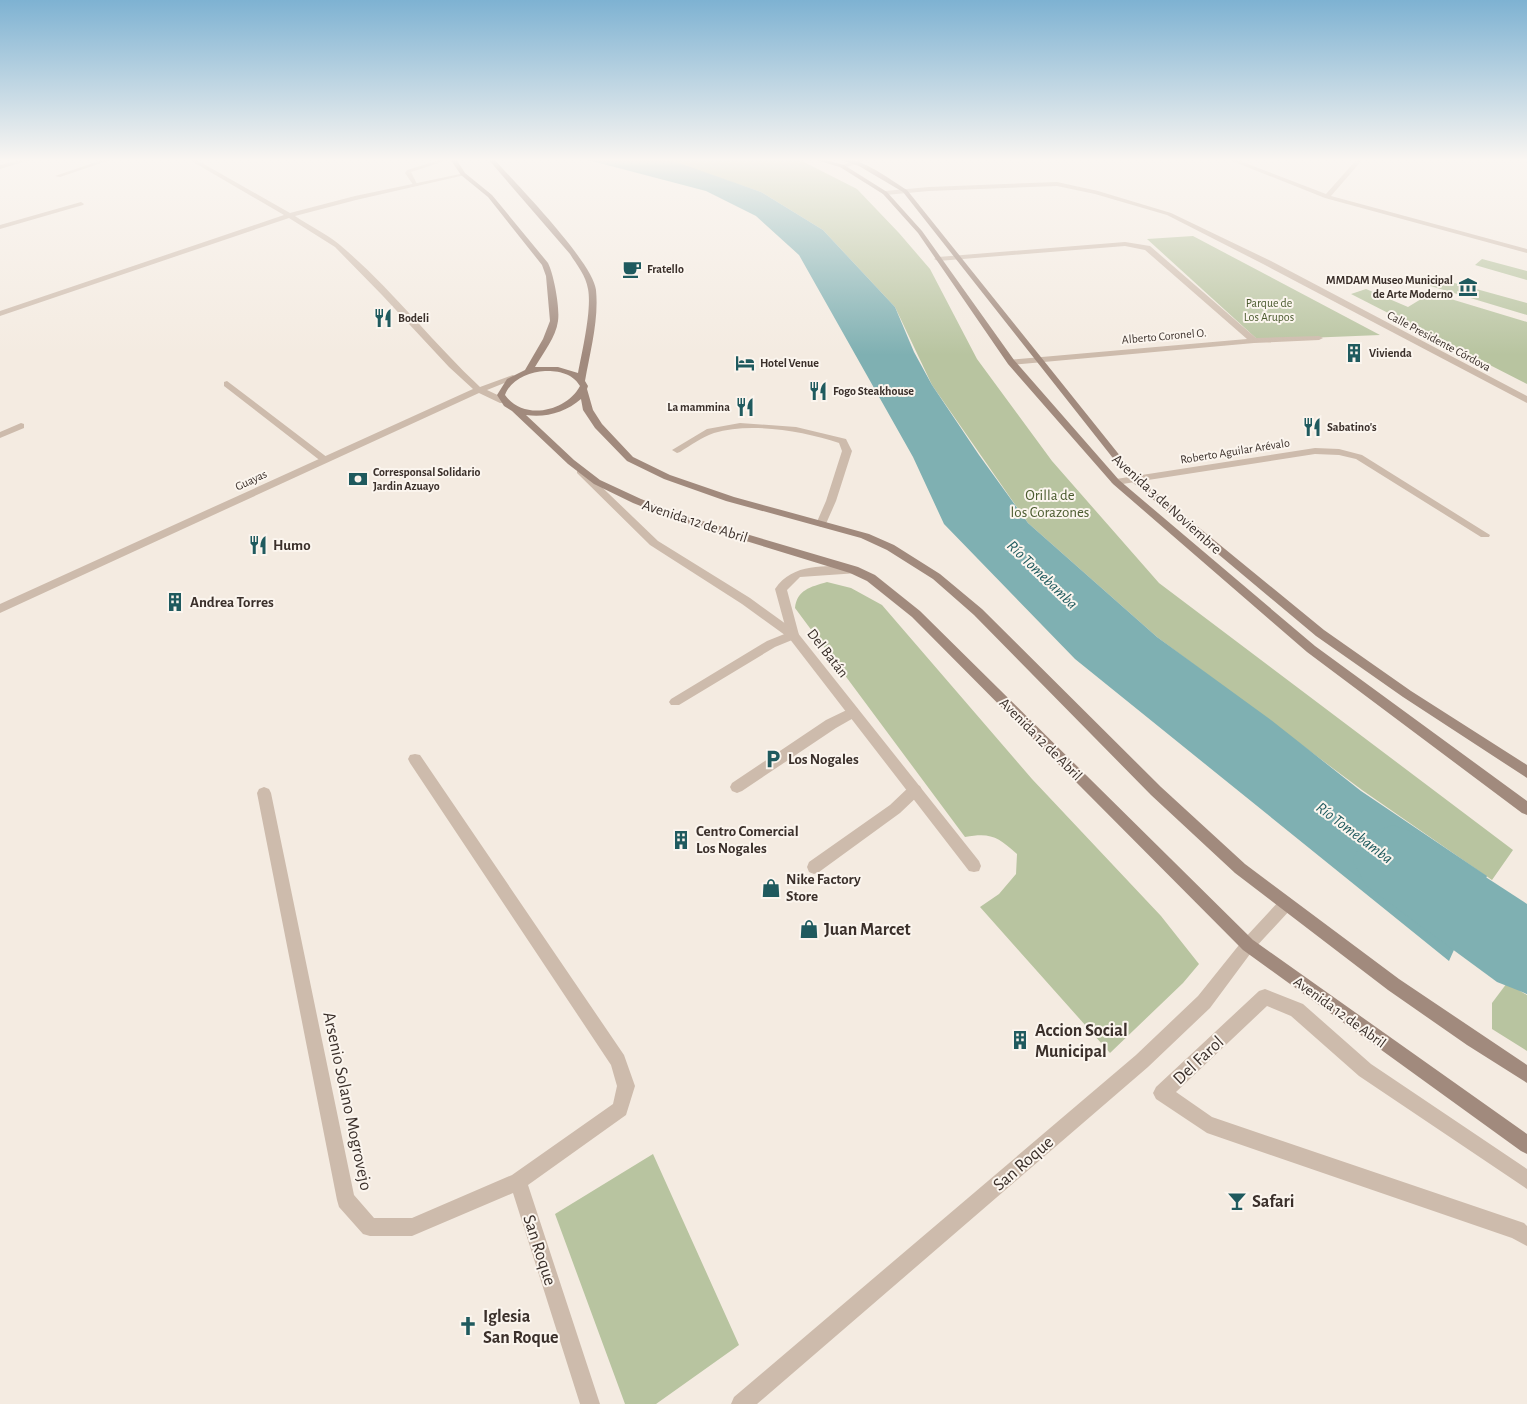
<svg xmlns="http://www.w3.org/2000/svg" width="1527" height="1404" font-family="'Alegreya Sans',sans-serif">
<rect width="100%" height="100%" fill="#f4ebe1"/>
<path fill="#b8c4a0" d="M663,159H798L857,189L899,233L930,269L977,359L1052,461L1159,583L1513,850L1492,880L1362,790L1157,637L1028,523L932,385L895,307L823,230L761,192Z
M1193,236L1380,335L1258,340L1147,239Z
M1482,259L1527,271V280L1475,265Z
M1440,279L1527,303V315L1424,284Z
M1366,289L1408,307L1431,293L1527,322V384L1351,294Z
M827,582L851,588L882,605L1032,779L1161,916L1199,964L1183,983L1110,1053L980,907L999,894L1016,874L1017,854C998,837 991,832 965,837L795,608C797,590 810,587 827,582Z
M1507,983L1527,995V1051L1492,1029V1003Z
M653,1154L739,1345L656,1404H625L555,1214Z"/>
<path fill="#7fb0b2" d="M584,159H661L679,163L761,192L823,230L895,307L914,352L932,385L979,455L1028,523L1157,637L1271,720L1361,791L1487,876L1449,961L1075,659L944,524L913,457L799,255L756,216L706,191Z
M1527,936V994L1511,984Z"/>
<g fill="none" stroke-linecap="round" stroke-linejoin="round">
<path fill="#7fb0b2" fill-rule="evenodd" d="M1393,825L1421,835L1527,904V994L1497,982L1365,885L1353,860L1365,835Z"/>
<path fill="#cdbbac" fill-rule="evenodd" d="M443,159H451L411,172L418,186H414L405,173L407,170Z
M227,381L328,458V462H322L224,386V382Z
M740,423L796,427L846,439L852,451L836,501L825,526L821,527L816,524L826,501L842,451L839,443C803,431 750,422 714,433C702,437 691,445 680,452L677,453L672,450L707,429Z
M854,566L859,570L858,573L800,577L787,590L799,635L797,638L775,647L679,705H671L669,702L671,699L767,641L787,633L775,589C793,562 825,567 854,566Z
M853,707L857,708L859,712L857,716L836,728L742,791L737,793L732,791L730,787L732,783L826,720Z
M915,784L920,786L922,790L920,794L900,813L819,872L814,874L809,872L807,867L809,862L890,805L910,786Z"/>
<path fill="#cdbbac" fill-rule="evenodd" d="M24,159H33L0,169V165Z
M105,159H113L60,177L55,176Z
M188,159H195L290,213L355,196L465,173V175L356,200L295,216C310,226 327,234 340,245C391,288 432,342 480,387L513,375L517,378L487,390L506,399V403H500L479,393L0,613V604L473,389L449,367L382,295L335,247L289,218L0,316V311L284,215Z
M861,159H868L858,164L842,168L839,166Z
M1227,159H1235L1326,194L1357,159H1363L1331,196L1527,249V253L1325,198Z
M1057,182L1098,191L1171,213L1271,261L1527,396V403L1265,265L1167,215L1095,194L1057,186L929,191L885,195L882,193L885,191L929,187Z
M81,202L84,204L83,205L0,229V225Z
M1125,242L1150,246L1256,338L1319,336L1323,338L1319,340L1254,343L1011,365L1008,364V360L1247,339L1145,250L1125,246L938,261L934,259L938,257Z
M21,423L24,424V428L0,438V432Z
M1315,448L1339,449L1362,455L1490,535L1489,537H1481L1356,459L1339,455L1315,454L1116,485L1111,482L1116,479Z
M580,468L583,469L658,541L750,598L797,632L979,861L981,866L979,871L974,872L969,871L789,638L742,604L650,545L577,473V469Z
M415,754L420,755L624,1055L635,1086L626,1115L528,1185L600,1404H580L513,1193L412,1236H370L363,1234L339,1207L337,1200L257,793L259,789L264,787L269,789L271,793L354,1195L374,1218H412L512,1175L613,1104L617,1086L611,1065L410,763L408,759L410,755Z
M1286,897L1291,899L1293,904L1291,909L1253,950L1210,1008L1148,1067L757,1404H731L734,1397L1136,1055L1198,996L1243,940L1281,899Z
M1265,989L1303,1004L1371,1064L1527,1169V1189L1359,1076L1291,1016L1267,1006L1176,1092L1212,1117L1524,1223L1527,1226V1246L1512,1238L1207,1133L1156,1099L1153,1093L1156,1087L1259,991Z"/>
<path fill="#a18a7d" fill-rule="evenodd" d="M450,159H456L465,173L492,195L548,263C554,275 560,308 558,321C556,337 543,353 535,367H558L578,373C582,352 592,309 588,289C586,276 577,265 570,254L488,159H494C516,184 593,262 596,290C599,320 590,352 585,381L588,386L587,389L593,410L602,424L633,457L670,475L734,497L869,534L894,545L940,574L982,609L1161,787L1245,864L1399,979L1527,1065V1083L1467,1045L1388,990L1235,873L1151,795L974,615L933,579L887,550L861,538L726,501L664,479L627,461L595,428L583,410L581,399C566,412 546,418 526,415L574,460L600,480L641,499L682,515L858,567L875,575L920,611L1253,940L1527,1134V1154L1521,1151L1243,950L912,617L867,581L850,573L674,519L633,503L594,484L568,464L512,411L504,406L497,395L507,379L525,370L543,339L550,321L546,276L542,265L488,197L461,175ZM545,371C559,371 572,373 580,386C566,412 523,421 505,395C511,379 529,372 545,371Z
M812,159H821L844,165L887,192L922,231L1014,360L1119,480L1315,646L1527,801V815L1522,813L1307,652L1113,484L1008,364L918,233L883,194L840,167Z
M838,159C862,157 887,178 907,190L1137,477L1324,630L1411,691L1527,765V778L1403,697L1316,636L1131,481L903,192L859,166Z"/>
</g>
<linearGradient id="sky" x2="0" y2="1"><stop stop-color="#7eb2d2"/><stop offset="0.45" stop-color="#faf6f2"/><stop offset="1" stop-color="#faf6f2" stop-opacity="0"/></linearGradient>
<rect width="1527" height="355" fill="url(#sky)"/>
<defs>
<g id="cafe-bare" transform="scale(1.5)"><path d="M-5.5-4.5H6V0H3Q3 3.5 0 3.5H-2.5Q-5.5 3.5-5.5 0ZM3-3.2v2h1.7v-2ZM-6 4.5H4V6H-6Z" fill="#1f5a5e" stroke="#fbf5ee" stroke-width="2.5" paint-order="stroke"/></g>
<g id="museum-bare" transform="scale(1.5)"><path d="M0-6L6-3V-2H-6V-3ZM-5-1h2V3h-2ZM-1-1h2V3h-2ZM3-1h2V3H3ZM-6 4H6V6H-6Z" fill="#1f5a5e" stroke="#fbf5ee" stroke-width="2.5" paint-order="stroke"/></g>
<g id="restaurant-bare" transform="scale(1.5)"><path d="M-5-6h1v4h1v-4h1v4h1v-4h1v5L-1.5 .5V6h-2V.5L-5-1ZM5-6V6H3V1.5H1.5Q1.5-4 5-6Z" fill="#1f5a5e" stroke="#fbf5ee" stroke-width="2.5" paint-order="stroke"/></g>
<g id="building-bare" transform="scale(1.5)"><path d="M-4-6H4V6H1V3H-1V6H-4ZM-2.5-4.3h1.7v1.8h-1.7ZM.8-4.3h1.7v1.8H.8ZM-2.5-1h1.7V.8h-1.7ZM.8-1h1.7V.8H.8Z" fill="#1f5a5e" stroke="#fbf5ee" stroke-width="2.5" paint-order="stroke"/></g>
<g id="hotel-bare" transform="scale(1.5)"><path d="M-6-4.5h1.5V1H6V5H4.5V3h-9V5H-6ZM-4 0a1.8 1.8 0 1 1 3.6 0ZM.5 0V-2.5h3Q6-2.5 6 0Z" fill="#1f5a5e" stroke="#fbf5ee" stroke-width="2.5" paint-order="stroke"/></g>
<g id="bank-bare" transform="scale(1.5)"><path d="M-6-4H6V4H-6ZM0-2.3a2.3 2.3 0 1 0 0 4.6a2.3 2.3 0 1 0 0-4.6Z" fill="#1f5a5e" stroke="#fbf5ee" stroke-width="2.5" paint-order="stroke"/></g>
<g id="parking-bare" transform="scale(1.5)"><path d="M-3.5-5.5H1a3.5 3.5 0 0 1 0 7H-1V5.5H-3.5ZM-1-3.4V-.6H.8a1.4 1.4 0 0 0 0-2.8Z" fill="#1f5a5e" stroke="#fbf5ee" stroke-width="2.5" paint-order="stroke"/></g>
<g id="shop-bare" transform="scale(1.5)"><path d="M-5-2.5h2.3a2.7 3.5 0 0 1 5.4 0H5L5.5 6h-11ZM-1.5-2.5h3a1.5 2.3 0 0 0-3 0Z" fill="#1f5a5e" stroke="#fbf5ee" stroke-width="2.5" paint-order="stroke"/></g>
<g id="bar-bare" transform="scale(1.5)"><path d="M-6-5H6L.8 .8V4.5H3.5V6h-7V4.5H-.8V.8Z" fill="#1f5a5e" stroke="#fbf5ee" stroke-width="2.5" paint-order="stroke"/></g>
<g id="church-bare" transform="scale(1.5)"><path d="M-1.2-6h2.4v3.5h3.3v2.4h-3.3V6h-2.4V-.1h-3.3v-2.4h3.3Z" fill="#1f5a5e" stroke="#fbf5ee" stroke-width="2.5" paint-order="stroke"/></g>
</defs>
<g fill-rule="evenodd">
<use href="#cafe-bare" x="632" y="269"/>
<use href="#museum-bare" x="1468" y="287"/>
<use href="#restaurant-bare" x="383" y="318"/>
<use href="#building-bare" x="1354" y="353"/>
<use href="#hotel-bare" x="745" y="363"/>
<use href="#restaurant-bare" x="818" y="391"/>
<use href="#restaurant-bare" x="745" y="407"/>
<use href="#restaurant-bare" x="1312" y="427"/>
<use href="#bank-bare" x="358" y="479"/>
<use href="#restaurant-bare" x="258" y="545"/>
<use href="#building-bare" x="175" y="602"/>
<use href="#parking-bare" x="773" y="759"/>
<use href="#building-bare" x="681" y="840"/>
<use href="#shop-bare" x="771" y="888"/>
<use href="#shop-bare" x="809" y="929"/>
<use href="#building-bare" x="1020" y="1040"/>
<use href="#bar-bare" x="1237" y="1201"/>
<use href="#church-bare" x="468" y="1326"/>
</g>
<g text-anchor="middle" stroke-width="4" stroke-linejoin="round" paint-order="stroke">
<g font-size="12" font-weight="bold" fill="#3b302b" stroke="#fbf5ee" text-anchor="start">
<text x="647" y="273">Fratello</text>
<text x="1453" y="284" text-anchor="end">MMDAM Museo Municipal<tspan x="1453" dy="14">de Arte Moderno</tspan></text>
<text x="398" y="322">Bodeli</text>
<text x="1369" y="357">Vivienda</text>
<text x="760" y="367">Hotel Venue</text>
<text x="833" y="395">Fogo Steakhouse</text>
<text x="730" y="411" text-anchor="end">La mammina</text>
<text x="1327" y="431">Sabatino's</text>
<text x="373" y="476">Corresponsal Solidario<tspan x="373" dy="14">Jardin Azuayo</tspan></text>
</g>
<g font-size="12" fill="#4a5a2e" stroke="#fbf5ee">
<text x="1269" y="307">Parque de<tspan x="1269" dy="14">Los Arupos</tspan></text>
</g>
<g font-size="12" fill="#3b302b" stroke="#fbf5ee">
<text transform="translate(1164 336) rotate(-5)" y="4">Alberto Coronel O.</text>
<text transform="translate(1439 341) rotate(28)" y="4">Calle Presidente Córdova</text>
<text transform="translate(1235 451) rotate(-9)" y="4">Roberto Aguilar Arévalo</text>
<text transform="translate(251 480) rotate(-25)" y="4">Guayas</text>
</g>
<g font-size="15" fill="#4a5a2e" stroke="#fbf5ee">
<text x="1050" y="500">Orilla de<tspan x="1050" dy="17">los Corazones</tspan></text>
</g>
<g font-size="15" fill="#3b302b" stroke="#fbf5ee">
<text transform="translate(1167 504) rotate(42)" y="5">Avenida 3 de Noviembre</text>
<text transform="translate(695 521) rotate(18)" y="5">Avenida 12 de Abril</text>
<text transform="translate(828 653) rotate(52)" y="5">Del Batán</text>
<text transform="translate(1041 739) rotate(45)" y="5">Avenida 12 de Abril</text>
<text transform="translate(1340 1012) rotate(36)" y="5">Avenida 12 de Abril</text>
</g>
<g font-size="15" font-weight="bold" fill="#3b302b" stroke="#fbf5ee" text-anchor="start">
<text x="273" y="550">Humo</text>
<text x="190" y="607">Andrea Torres</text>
<text x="788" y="764">Los Nogales</text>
<text x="696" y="836">Centro Comercial<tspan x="696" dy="17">Los Nogales</tspan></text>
<text x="786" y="884">Nike Factory<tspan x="786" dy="17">Store</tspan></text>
</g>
<g font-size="16" font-style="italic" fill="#1f5a5e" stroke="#fbf5ee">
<text transform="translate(1043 574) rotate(44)" y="6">Río Tomebamba</text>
<text transform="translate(1355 832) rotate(37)" y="6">Río Tomebamba</text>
</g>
<g font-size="18" font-weight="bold" fill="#3b302b" stroke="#fbf5ee" text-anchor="start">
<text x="824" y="935">Juan Marcet</text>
<text x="1035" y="1036">Accion Social<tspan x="1035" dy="21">Municipal</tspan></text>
<text x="1252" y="1207">Safari</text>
<text x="483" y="1322">Iglesia<tspan x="483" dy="21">San Roque</tspan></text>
</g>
<g font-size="18" fill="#3b302b" stroke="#fbf5ee">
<text transform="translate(1198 1060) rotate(-43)" y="6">Del Farol</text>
<text transform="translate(348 1101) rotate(78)" y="6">Arsenio Solano Mogrovejo</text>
<text transform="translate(1023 1163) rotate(-41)" y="6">San Roque</text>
<text transform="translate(540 1250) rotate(72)" y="6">San Roque</text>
</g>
</g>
</svg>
